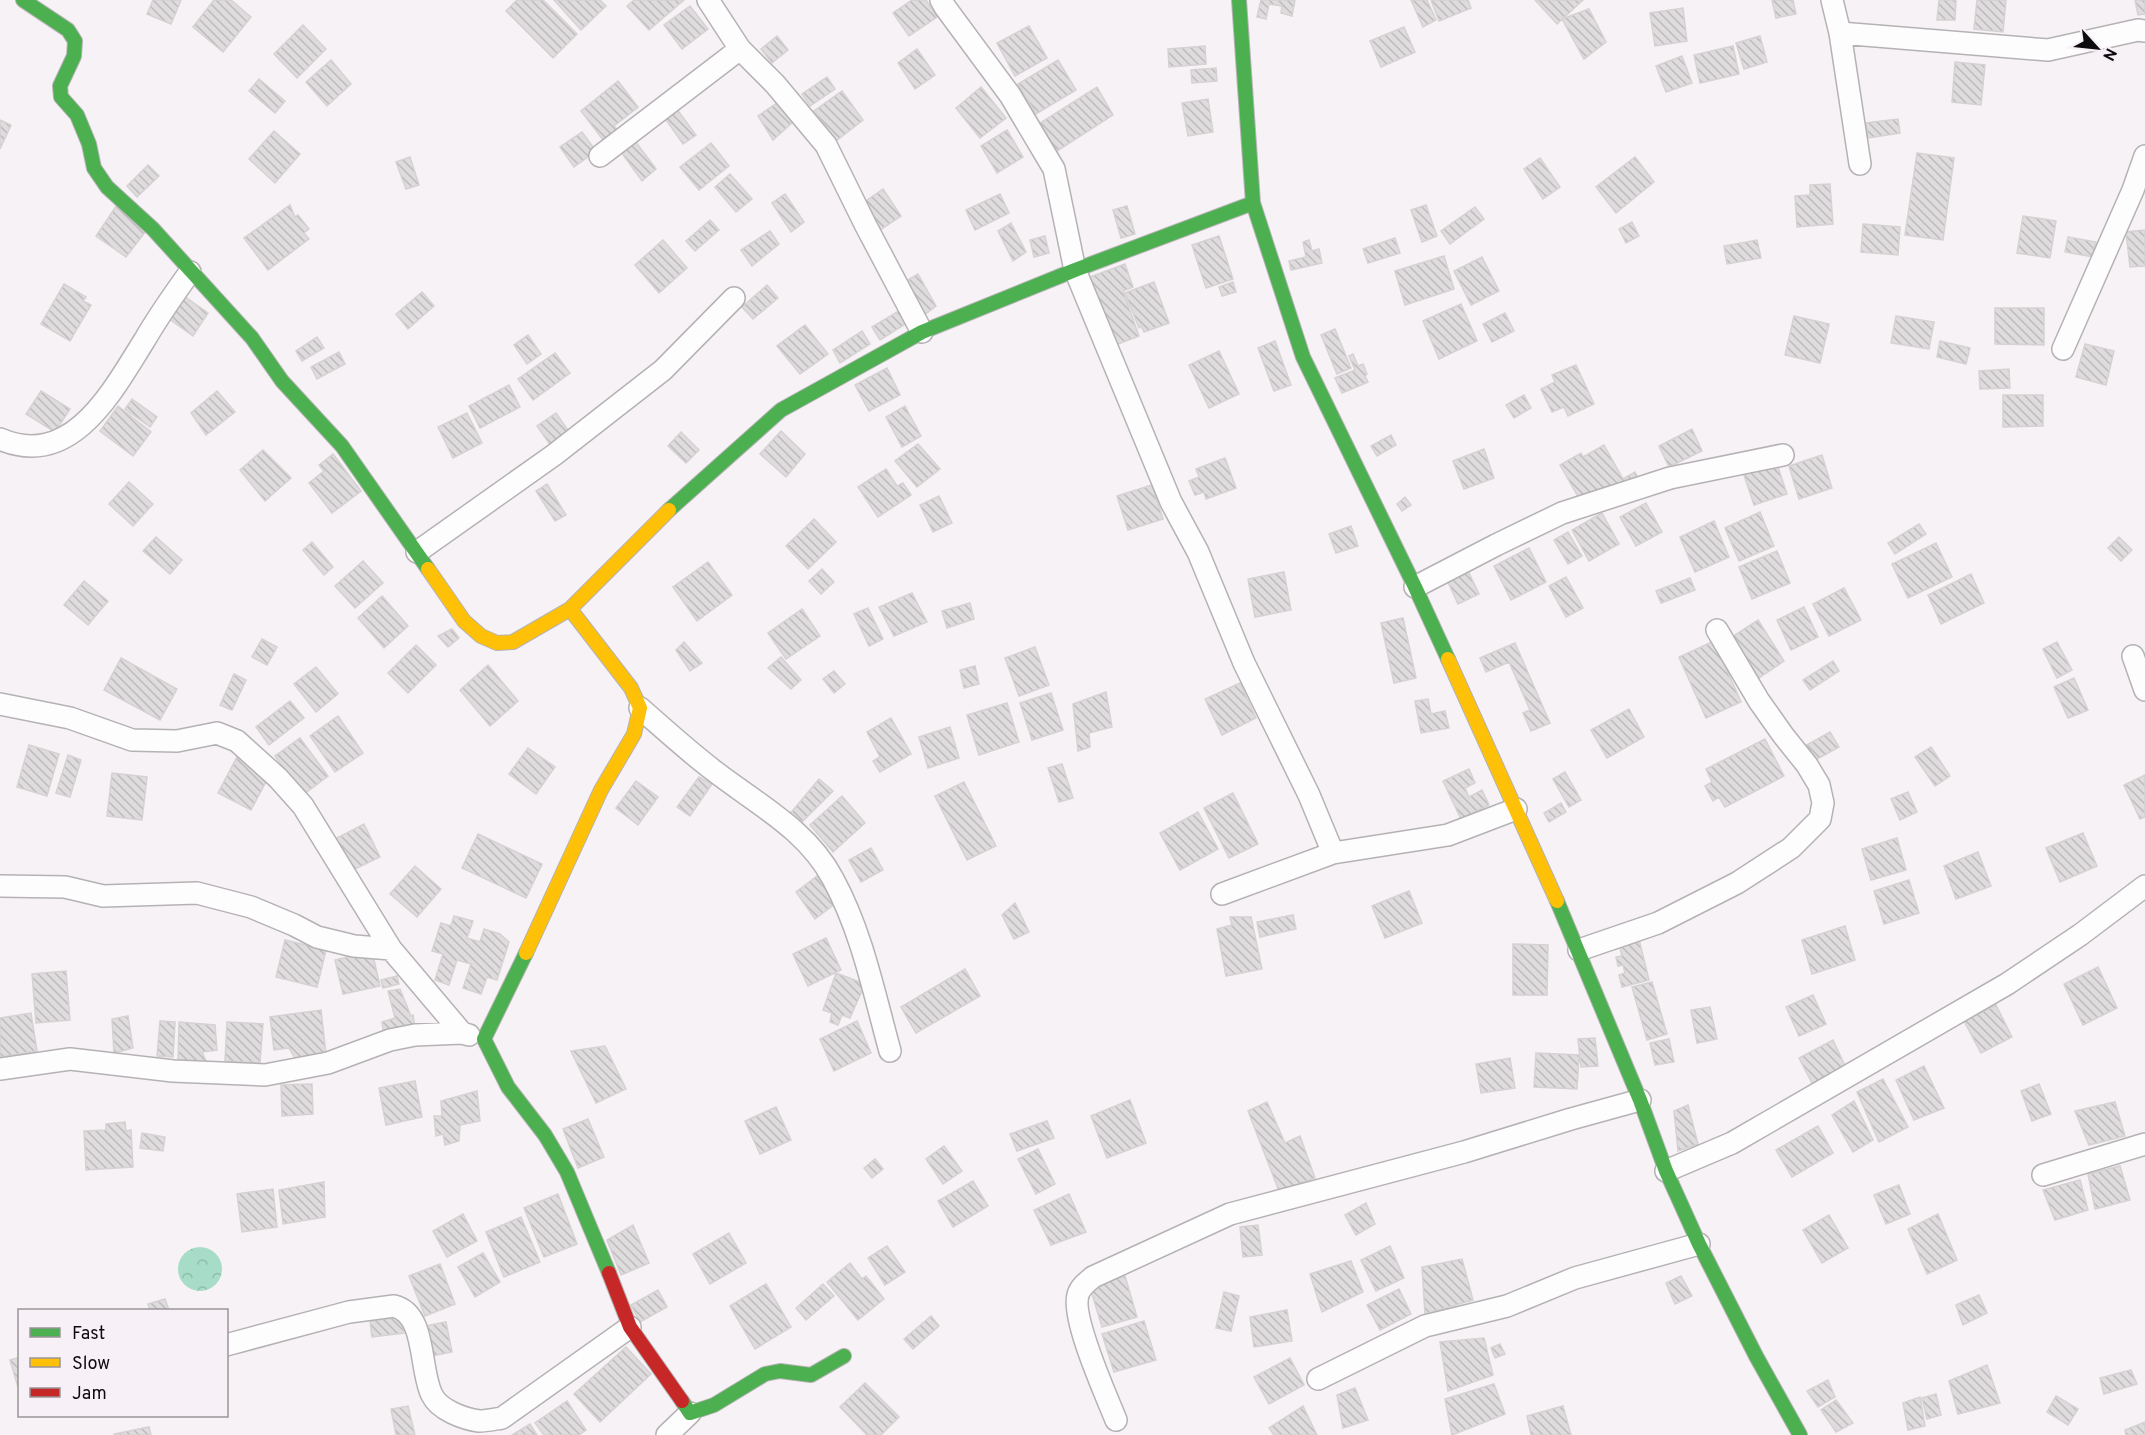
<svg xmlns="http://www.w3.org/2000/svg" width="2145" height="1435" font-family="Overpass,sans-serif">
<defs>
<pattern id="forest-crowns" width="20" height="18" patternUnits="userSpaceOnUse" patternTransform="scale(1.5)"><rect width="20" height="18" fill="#a7ddc8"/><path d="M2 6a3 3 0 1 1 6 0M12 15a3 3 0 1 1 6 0" fill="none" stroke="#8fbcab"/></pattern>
<pattern id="building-back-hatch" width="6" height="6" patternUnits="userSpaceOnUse" patternTransform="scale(1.5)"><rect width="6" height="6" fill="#dfdcdd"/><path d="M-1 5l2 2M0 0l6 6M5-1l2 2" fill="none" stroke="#bebbbc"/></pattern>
</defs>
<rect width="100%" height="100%" fill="#f6f2f6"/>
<path fill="url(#forest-crowns)" d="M178 1269a22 22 0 1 1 44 0a22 22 0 1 1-44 0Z"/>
<path fill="url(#building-back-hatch)" stroke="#d6d2d3" stroke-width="1.5" d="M153,0H181L171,24L147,14Z
M214,0H231L251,17L223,52L193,27Z
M517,0H543L577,34L553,58L506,11Z
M554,0H600L606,6L581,30Z
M634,0H684L649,30L627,6Z
M912,0H926L937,17L909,36L893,13Z
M1261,0H1295L1292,16L1281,13L1282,6L1269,4L1266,19L1257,17Z
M1411,0H1427L1436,20L1423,27Z
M1431,0H1468L1471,8L1439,21Z
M1535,0H1583L1557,24Z
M1772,0H1793L1796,14L1776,18Z
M1939,0H1956L1955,20H1937Z
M1977,0H2006L2003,32L1974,29Z
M2135,0H2145V14L2138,15Z
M690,6L708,29L682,49L664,25Z
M1683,8L1687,41L1655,46L1650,13Z
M1589,9L1606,42L1584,59L1562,19Z
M303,25L326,49L297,78L274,54Z
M1029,26L1047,58L1015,76L997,43Z
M1404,27L1415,52L1381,67L1370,41Z
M777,36L788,50L772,63L761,49Z
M1760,36L1767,62L1744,69L1736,43Z
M1205,46L1206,64L1169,67L1168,49Z
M1733,46L1739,74L1700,83L1694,55Z
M917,49L935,75L915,89L898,63Z
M1682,56L1692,83L1666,92L1656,66Z
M331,60L351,84L327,106L306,82Z
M1058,60L1076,90L1036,114L1018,84Z
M1955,62L1985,65L1981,105L1952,102Z
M1216,68L1217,81L1192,83L1191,70Z
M827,77L835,89L810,106L802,94Z
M259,79L285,101L275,113L249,91Z
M618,81L638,107L614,126L620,133L606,144L581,111Z
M981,87L1006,118L980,138L956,108Z
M1097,87L1113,115L1054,153L1037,125Z
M842,91L863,120L836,141L814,111Z
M1208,99L1213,132L1188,136L1182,103Z
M777,103L793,122L773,140L758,116Z
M676,108L696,135L683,144L664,117Z
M1898,119L1900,133L1868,138L1866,123Z
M0,120L11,125L0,149Z
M1007,130L1023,157L997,173L981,146Z
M274,131L300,154L275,183L249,159Z
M582,132L596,151L574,167L560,147Z
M635,141L656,169L642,181L621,152Z
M711,143L729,166L699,190L680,167Z
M1917,153L1954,158L1943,240L1905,235Z
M410,157L419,185L406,189L396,162Z
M1635,157L1654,182L1616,213L1596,187Z
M1540,158L1560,187L1543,199L1524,169Z
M148,165L159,176L137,197L127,186Z
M730,174L752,199L736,212L715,187Z
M1830,184L1833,224L1797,227L1795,196L1810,195V185Z
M883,189L901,216L880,230L863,203Z
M785,194L804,222L791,232L772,203Z
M1000,194L1009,213L975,230L966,210Z
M117,205L146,231L126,257L96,236Z
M290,205L295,217L298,215L309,229L304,233L309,239L268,270L244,238Z
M1426,205L1437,236L1422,242L1411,210Z
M1127,206L1135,234L1121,238L1113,210Z
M1475,207L1484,219L1450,244L1441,231Z
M2023,216L2056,221L2050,258L2017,253Z
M710,220L719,230L695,251L686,241Z
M1632,222L1639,236L1626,243L1619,229Z
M1011,223L1026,252L1013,261L998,231Z
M1863,224L1900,227L1898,255L1861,252Z
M2145,230V266L2130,267L2126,232Z
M770,231L779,244L752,266L741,250Z
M1045,236L1049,253L1034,257L1030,240Z
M1219,236L1233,279L1206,288L1192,245Z
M2068,237L2096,242L2093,257L2065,252Z
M1395,238L1400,253L1368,263L1363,249Z
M663,240L687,268L659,293L635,265Z
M1309,240L1312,251L1319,249L1322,263L1291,270L1289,261L1306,257L1303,242Z
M1757,240L1761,258L1727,264L1724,246Z
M1444,256L1454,289L1405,305L1395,271Z
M1482,257L1499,291L1471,305L1454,271Z
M1125,264L1133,287L1123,291L1139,336L1110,347L1085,279Z
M918,274L936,306L924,315L906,281Z
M1154,282L1169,323L1144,332L1141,326L1139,328L1125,293Z
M1233,282L1236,292L1222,296L1219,287Z
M64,284L86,297L83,301L91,305L70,341L41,324Z
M767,285L778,298L753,319L742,307Z
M422,292L434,306L408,329L396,314Z
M184,296L208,313L193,336L168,318Z
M1461,304L1477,341L1439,359L1423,321Z
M1995,308H2044V345L1995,344Z
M902,309L910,321L880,340L872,327Z
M1505,313L1514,331L1492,342L1483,324Z
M1794,316L1829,324L1820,363L1785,355Z
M1896,316L1934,322L1929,349L1891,343Z
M805,325L828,354L800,374L777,346Z
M1335,329L1351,368L1337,374L1321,335Z
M862,331L870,344L840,363L833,350Z
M528,335L541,354L527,364L514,345Z
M317,337L324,348L302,361L296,351Z
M1275,341L1291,385L1274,391L1258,348Z
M1940,341L1970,348L1966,364L1937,357Z
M2085,344L2114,351L2106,385L2076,377Z
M1219,351L1239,394L1209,408L1189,365Z
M339,352L345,364L317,379L311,367Z
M555,353L570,373L533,400L518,379Z
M1353,354L1358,366L1363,364L1367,374L1365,376L1368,382L1342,393L1335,378L1355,370L1349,356Z
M1576,365L1594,404L1568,416L1564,407L1552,412L1541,389L1555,382L1552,375Z
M887,368L900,395L869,411L855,385Z
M2009,369L2010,388L1980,389L1979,371Z
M509,385L520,407L480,428L469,406Z
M41,391L70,409L55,432L26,414Z
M217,391L235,412L206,435L191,413Z
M1524,395L1531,408L1514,418L1506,405Z
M2003,395H2043V426L2003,427Z
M132,399L157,417L150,427L125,409Z
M118,406L151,432L133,456L100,431Z
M905,406L921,436L902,447L886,417Z
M467,413L482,443L453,458L438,427Z
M556,413L570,433L551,446L537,426Z
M1692,429L1702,451L1669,467L1659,446Z
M781,431L805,454L786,477L760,454Z
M681,432L699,450L686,463L668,446Z
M1391,435L1396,445L1377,456L1371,446Z
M918,444L940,469L917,487L895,461Z
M1604,445L1623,479L1635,472L1640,482L1580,500L1560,465L1581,453L1583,457Z
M1484,449L1494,478L1464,489L1453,461Z
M263,450L291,478L265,501L240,470Z
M333,454L361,491L332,513L309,483L324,471L319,465Z
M1822,455L1832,488L1799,499L1789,466Z
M1225,458L1236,488L1206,499L1204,492L1195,495L1189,481L1199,477L1196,469Z
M1776,461L1787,494L1754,505L1743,472Z
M886,469L897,486L903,483L911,495L878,517L858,487Z
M129,482L153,504L133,526L109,504Z
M547,484L566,515L555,521L536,491Z
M1152,485L1163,519L1128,530L1117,496Z
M939,496L952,523L933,532L920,505Z
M1405,497L1411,505L1402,511L1397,504Z
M1646,503L1662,532L1636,546L1620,517Z
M1760,512L1774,546L1739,561L1725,528Z
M1602,513L1619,544L1589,561L1572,530Z
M814,519L836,542L808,569L786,546Z
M1714,521L1729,557L1695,572L1680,537Z
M1919,524L1926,534L1895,554L1888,543Z
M1351,526L1358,546L1336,553L1329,534Z
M1568,532L1582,556L1568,564L1554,540Z
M156,537L182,560L170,574L143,551Z
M2119,537L2132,550L2121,561L2108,548Z
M312,542L333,567L324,575L303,550Z
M1936,543L1952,577L1908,598L1892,564Z
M1529,548L1546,582L1511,600L1494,566Z
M1777,551L1790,583L1752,599L1739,567Z
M363,561L383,583L355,608L335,586Z
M708,562L732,595L697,621L673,587Z
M822,569L834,582L821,594L809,581Z
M1467,569L1479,594L1458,604L1447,580Z
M1284,572L1291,610L1255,617L1248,579Z
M1971,574L1984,603L1941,624L1928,595Z
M1566,577L1583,608L1566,617L1549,586Z
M1690,578L1695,590L1661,603L1656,591Z
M84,581L108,601L88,625L64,605Z
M1844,588L1861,620L1829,636L1813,604Z
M912,593L927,622L894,636L879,607Z
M382,596L408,626L384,648L358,618Z
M970,603L974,619L947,628L942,611Z
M1804,607L1818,637L1791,650L1777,620Z
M868,608L883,639L869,646L854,614Z
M802,609L820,636L786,659L768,633Z
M1403,618L1416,678L1394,683L1381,623Z
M1758,620L1784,661L1759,678L1732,637Z
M452,629L459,638L448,647L438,636Z
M262,639L277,647L267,665L252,657Z
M1714,641L1741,702L1706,718L1679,657Z
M684,642L702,663L690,671L676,650Z
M2057,642L2072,670L2057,678L2043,649Z
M1515,643L1550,723L1531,731L1523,713L1530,710L1509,662L1486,672L1480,658Z
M416,645L436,665L408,693L388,673Z
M1035,647L1049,685L1019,696L1005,658Z
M781,657L801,680L791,689L768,668Z
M121,658L177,689L160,720L104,690Z
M1833,661L1839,671L1810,690L1803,680Z
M488,665L518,701L490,726L460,690Z
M975,666L979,684L964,688L960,670Z
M316,667L338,694L316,712L294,684Z
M834,671L845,684L834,693L823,679Z
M234,674L246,680L232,710L220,705Z
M2074,678L2088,710L2068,718L2054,687Z
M1240,683L1256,718L1222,735L1205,699Z
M1106,692L1112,727L1089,733L1090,747L1078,751L1073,704Z
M1051,693L1063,730L1032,740L1020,703Z
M1428,699L1431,714L1445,711L1449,728L1421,733L1415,701Z
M290,701L304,718L269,745L256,727Z
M1007,703L1019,742L979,755L967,715Z
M1629,709L1644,737L1607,758L1591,730Z
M338,716L363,753L335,772L310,736Z
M891,718L911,754L880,772L873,761L880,757L867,732Z
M950,727L959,758L928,768L919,737Z
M1830,732L1839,747L1812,762L1803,747Z
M300,738L328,776L303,795L275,756Z
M1765,739L1784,776L1725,807L1719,797L1713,801L1705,786L1712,782L1706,769Z
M29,745L59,754L47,796L17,787Z
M1931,747L1950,776L1935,786L1915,757Z
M528,748L555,767L536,794L509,774Z
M68,755L81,760L70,797L56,793Z
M237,757L270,774L251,810L218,793Z
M1062,764L1073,798L1059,802L1048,768Z
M1469,769L1475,783L1465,788L1469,797L1482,790L1489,805L1461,819L1443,781Z
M1565,772L1581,800L1569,807L1553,779Z
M112,773L147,777L142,820L107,816Z
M2145,775V817L2140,819L2124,785Z
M699,777L712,784L690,816L677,807Z
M819,779L833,791L799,825L789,815Z
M636,781L658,797L638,825L616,808Z
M964,782L996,846L967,860L935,796Z
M1908,792L1917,812L1900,820L1891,799Z
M1233,793L1258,844L1229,858L1204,808Z
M842,796L865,823L833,852L810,825Z
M1561,803L1566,812L1549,822L1544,813Z
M1198,812L1218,849L1180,870L1160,833Z
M364,824L380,857L347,873L331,841Z
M2083,833L2097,866L2060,882L2046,848Z
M478,834L542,864L526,898L462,868Z
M1897,838L1906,870L1871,880L1862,849Z
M871,848L883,870L861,882L849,860Z
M1978,852L1991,886L1956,899L1944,866Z
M415,866L441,889L417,917L390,894Z
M817,876L836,903L815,919L796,892Z
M1909,880L1919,913L1884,924L1874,891Z
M1409,891L1422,923L1385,938L1372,906Z
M1015,903L1029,932L1014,939L1002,915Z
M1293,915L1296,929L1260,937L1257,922Z
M454,916L473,921L467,938L480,942L484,929L500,934L509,942L497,980L487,977L481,994L463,988L471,964L457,960L449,985L435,980L443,954L432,951L441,923L451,926Z
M1230,917H1251L1262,969L1226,976L1217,929L1232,925Z
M1845,926L1855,960L1812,974L1802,940Z
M1638,935L1649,980L1622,987L1619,975L1625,973L1623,965L1618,966L1616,957L1622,956L1620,948L1615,949L1613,942Z
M826,938L841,970L808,986L793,954Z
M285,940L326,950L317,987L276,977Z
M1513,944L1548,945L1547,995H1513Z
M372,951L380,986L343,994L335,960Z
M2098,967L2117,1008L2083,1025L2064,984Z
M965,969L980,996L916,1033L901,1007Z
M66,971L70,1020L36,1023L32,974Z
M836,973L865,984L850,1018L842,1015L838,1025L830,1022L832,1013L823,1010Z
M397,976L399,984L383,988L381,980Z
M1652,982L1667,1034L1647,1040L1632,987Z
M400,989L411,1016L413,1015L415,1028L384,1036L382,1022L395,1018L388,991Z
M1813,995L1826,1024L1799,1036L1786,1007Z
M1996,1005L2012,1037L1981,1053L1964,1021Z
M1710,1007L1717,1039L1697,1043L1691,1010Z
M321,1010L326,1054L295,1058L289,1048L274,1050L270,1017Z
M31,1013L37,1051L0,1057V1018Z
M128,1016L133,1048L114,1053L112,1019Z
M160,1021L175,1022L173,1057L157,1056Z
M857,1021L871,1053L834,1071L820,1039Z
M179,1022L215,1025L217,1050L202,1052L207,1063L178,1062Z
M227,1022L263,1024L260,1063L225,1061Z
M1595,1038L1598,1066L1581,1067L1578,1039Z
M1669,1039L1674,1062L1655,1065L1650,1043Z
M1833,1040L1846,1068L1813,1085L1799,1058Z
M605,1046L626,1089L596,1103L571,1051Z
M1536,1053L1579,1055L1577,1089L1534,1087Z
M1510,1058L1515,1088L1481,1093L1476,1064Z
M1924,1066L1944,1108L1914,1120L1896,1080Z
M1883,1079L1908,1127L1879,1142L1857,1092Z
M415,1081L422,1117L386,1125L379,1088Z
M312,1084L313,1114L282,1116L281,1085Z
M2039,1084L2051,1114L2032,1121L2021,1091Z
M477,1091L480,1121L460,1125L459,1141L445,1145L443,1134L436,1136L434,1116H442L441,1101Z
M1130,1100L1146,1143L1107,1158L1091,1116Z
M1854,1101L1873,1140L1853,1152L1832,1115Z
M1267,1102L1285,1143L1300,1136L1315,1178L1279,1191L1248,1111Z
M2115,1102L2125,1136L2089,1145L2075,1111Z
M1688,1105L1698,1144L1678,1151L1674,1111Z
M776,1107L791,1140L760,1154L745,1121Z
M588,1119L604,1157L578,1168L563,1129Z
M1047,1121L1054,1138L1017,1151L1010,1134Z
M125,1122L126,1131L131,1130L133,1167L86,1170L84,1131L106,1130V1124Z
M1818,1126L1833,1153L1792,1177L1776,1150Z
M142,1133L165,1137L163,1151L140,1148Z
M944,1146L962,1171L943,1184L926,1159Z
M1038,1149L1055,1184L1036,1194L1018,1159Z
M875,1159L883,1169L872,1178L864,1168Z
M2120,1166L2130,1200L2095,1209L2088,1174Z
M2080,1180L2088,1210L2055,1220L2043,1190Z
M973,1181L988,1206L953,1227L938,1201Z
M324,1182L325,1217L283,1224L279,1190Z
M1899,1185L1910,1214L1886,1224L1874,1195Z
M273,1189L277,1227L242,1232L237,1194Z
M558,1194L577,1244L544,1257L524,1208Z
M1069,1194L1086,1232L1051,1245L1034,1210Z
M1366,1203L1375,1224L1356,1235L1345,1215Z
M463,1214L477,1241L447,1257L433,1231Z
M1938,1214L1957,1260L1927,1274L1908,1229Z
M1829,1215L1848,1248L1822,1263L1803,1230Z
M521,1217L540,1262L504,1277L486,1232Z
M633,1225L649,1263L621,1275L607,1240Z
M1258,1225L1262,1255L1243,1257L1240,1227Z
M729,1233L746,1263L710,1284L693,1254Z
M887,1246L905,1272L885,1285L868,1258Z
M1390,1246L1404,1278L1376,1291L1361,1260Z
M483,1253L500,1282L475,1297L458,1267Z
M1462,1259L1473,1300L1425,1314L1422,1267Z
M1351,1261L1363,1292L1322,1312L1310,1274Z
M850,1263L862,1279L866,1276L884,1299L858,1320L827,1282Z
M440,1264L455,1304L425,1316L409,1276Z
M1125,1276L1137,1317L1102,1327L1090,1287Z
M1681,1276L1692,1296L1675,1304L1666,1283Z
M766,1284L791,1327L755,1349L730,1306Z
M823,1284L834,1296L806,1320L796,1308Z
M1399,1289L1411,1314L1380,1330L1367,1305Z
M658,1290L667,1307L640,1322L631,1305Z
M1224,1292L1239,1296L1231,1331L1216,1328Z
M1979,1295L1987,1313L1963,1325L1956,1305Z
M165,1299L169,1310H150L148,1304Z
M1287,1310L1292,1341L1254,1347L1250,1317Z
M931,1316L939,1326L913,1349L904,1339Z
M402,1317L404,1333L372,1337L370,1321Z
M1144,1321L1156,1360L1114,1372L1102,1334Z
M446,1322L452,1352L431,1356L425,1326Z
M1484,1338L1493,1375L1448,1391L1440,1342Z
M1500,1344L1505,1354L1495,1358L1491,1348Z
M626,1347L651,1374L600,1422L574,1394Z
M20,1357V1394L10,1360Z
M1290,1358L1304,1385L1269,1404L1254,1377Z
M1987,1365L2000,1403L1958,1414L1949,1381Z
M2131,1370L2137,1384L2104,1394L2100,1378Z
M1828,1380L1835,1397L1818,1407L1807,1391Z
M865,1383L899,1417L881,1435H867L840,1407Z
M1494,1384L1505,1414L1452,1435L1445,1399Z
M1355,1388L1368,1420L1343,1428L1337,1395Z
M1936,1394L1941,1415L1927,1419L1922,1398Z
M2056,1396L2078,1409L2068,1425L2047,1412Z
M1920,1397L1925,1426L1908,1430L1903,1403Z
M1836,1400L1853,1423L1836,1432L1821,1410Z
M567,1401L586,1430L579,1435H544L535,1423Z
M408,1406L415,1435H396L391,1409Z
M1303,1406L1317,1435H1274L1269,1428Z
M1563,1406L1571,1435H1531L1527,1416Z
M2145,1422V1435H2126L2125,1430Z
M530,1424L537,1435H512Z
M149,1427L151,1435H114V1434Z"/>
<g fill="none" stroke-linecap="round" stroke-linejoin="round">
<g stroke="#b5b2b5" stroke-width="24">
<path id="street" d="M708,0L740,49L775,84L826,145L866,226L922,332
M941,0L945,7L1010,95L1054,169L1075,270L1171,502L1198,552L1244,663L1309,795L1333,853
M1832,0L1840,33L1860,164
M1840,33L2048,50L2138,30L2145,31
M600,156L740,49
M2063,349L2133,190L2145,156
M0,439C72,470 113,390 144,341C158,317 174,294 190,272
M417,552L554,455L663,370L734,298
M1415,587L1496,545L1562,513L1670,478L1783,455
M2133,656L2145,690
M0,704L70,718L132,740L177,741L217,733L237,741L278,778L303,806L391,949L462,1033
M640,708C664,729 688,751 713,770C755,803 807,829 833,879C862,932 874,993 890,1051
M0,886L65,887L103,896L197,893L251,907L294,925L317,937L354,946L391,949
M1222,894L1333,853L1448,835L1516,809
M1579,950L1658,923L1737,883L1791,848L1820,819L1823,803L1819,785L1807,765L1783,735L1759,701L1717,630
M0,1069L70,1059L173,1071L265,1075L328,1063L390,1040L415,1035L462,1033L469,1035
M1666,1171L1732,1143L2007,984L2080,935L2145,886
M2043,1175L2145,1144
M226,1345L349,1312L394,1306C427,1314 419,1370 432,1395C439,1410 464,1419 479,1421C487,1421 495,1419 502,1418L630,1327
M1318,1379L1425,1326L1507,1306L1575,1278L1699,1244
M1116,1420C1106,1395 1071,1318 1078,1295C1080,1287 1087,1282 1093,1277L1230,1214L1464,1152L1571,1119L1640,1100
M667,1435L690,1413"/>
</g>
<g stroke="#b5b2b5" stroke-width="16">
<path id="fast" d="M23,0L68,30L75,41L74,56L60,86L61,97L77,115L89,144L94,168L107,187L153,229L252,338L282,381L342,446L428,569
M1239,0L1253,203L1303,357L1415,587L1448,659
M669,510L781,410L922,332L1075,270L1253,203
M1557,901L1640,1100L1666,1171L1699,1244L1756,1356L1800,1435
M526,953L484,1039L508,1087L545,1135L567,1172L609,1273
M682,1401L690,1413L714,1405L765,1374L780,1371L811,1375L844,1356"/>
</g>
<g stroke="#b5b2b5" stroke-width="16">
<path id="slow" d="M428,569L464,621L481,636L497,643L513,642L570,609L669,510
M1448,659L1557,901
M526,953L601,790L634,734L640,708L631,688L570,609"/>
</g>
<g stroke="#b5b2b5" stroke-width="16">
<path id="jam" d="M609,1273L630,1327L682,1401"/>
</g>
<use href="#street" stroke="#fefdfe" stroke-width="21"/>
<use href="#fast" stroke="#4caf50" stroke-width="14"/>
<use href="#slow" stroke="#ffc107" stroke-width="14"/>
<use href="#jam" stroke="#c62828" stroke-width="14"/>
</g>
<rect x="18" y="1309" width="210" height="108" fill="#f7f1f7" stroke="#999599" stroke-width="1.5"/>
<rect x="30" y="1328" width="30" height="9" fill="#4caf50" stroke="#999599" stroke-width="1.5"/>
<text x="72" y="1339" font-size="18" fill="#0d0b0d">Fast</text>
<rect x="30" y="1358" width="30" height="9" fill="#ffc107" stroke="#999599" stroke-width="1.5"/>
<text x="72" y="1369" font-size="18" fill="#0d0b0d">Slow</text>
<rect x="30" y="1388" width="30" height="9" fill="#c62828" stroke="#999599" stroke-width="1.5"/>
<text x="72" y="1399" font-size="18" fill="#0d0b0d">Jam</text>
<g transform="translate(2097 48) rotate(117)" stroke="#f7f1f7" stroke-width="4.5" paint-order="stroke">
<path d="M0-4.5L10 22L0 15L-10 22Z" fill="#0d0b0d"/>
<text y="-9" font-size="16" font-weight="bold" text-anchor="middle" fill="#0d0b0d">N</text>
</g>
</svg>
